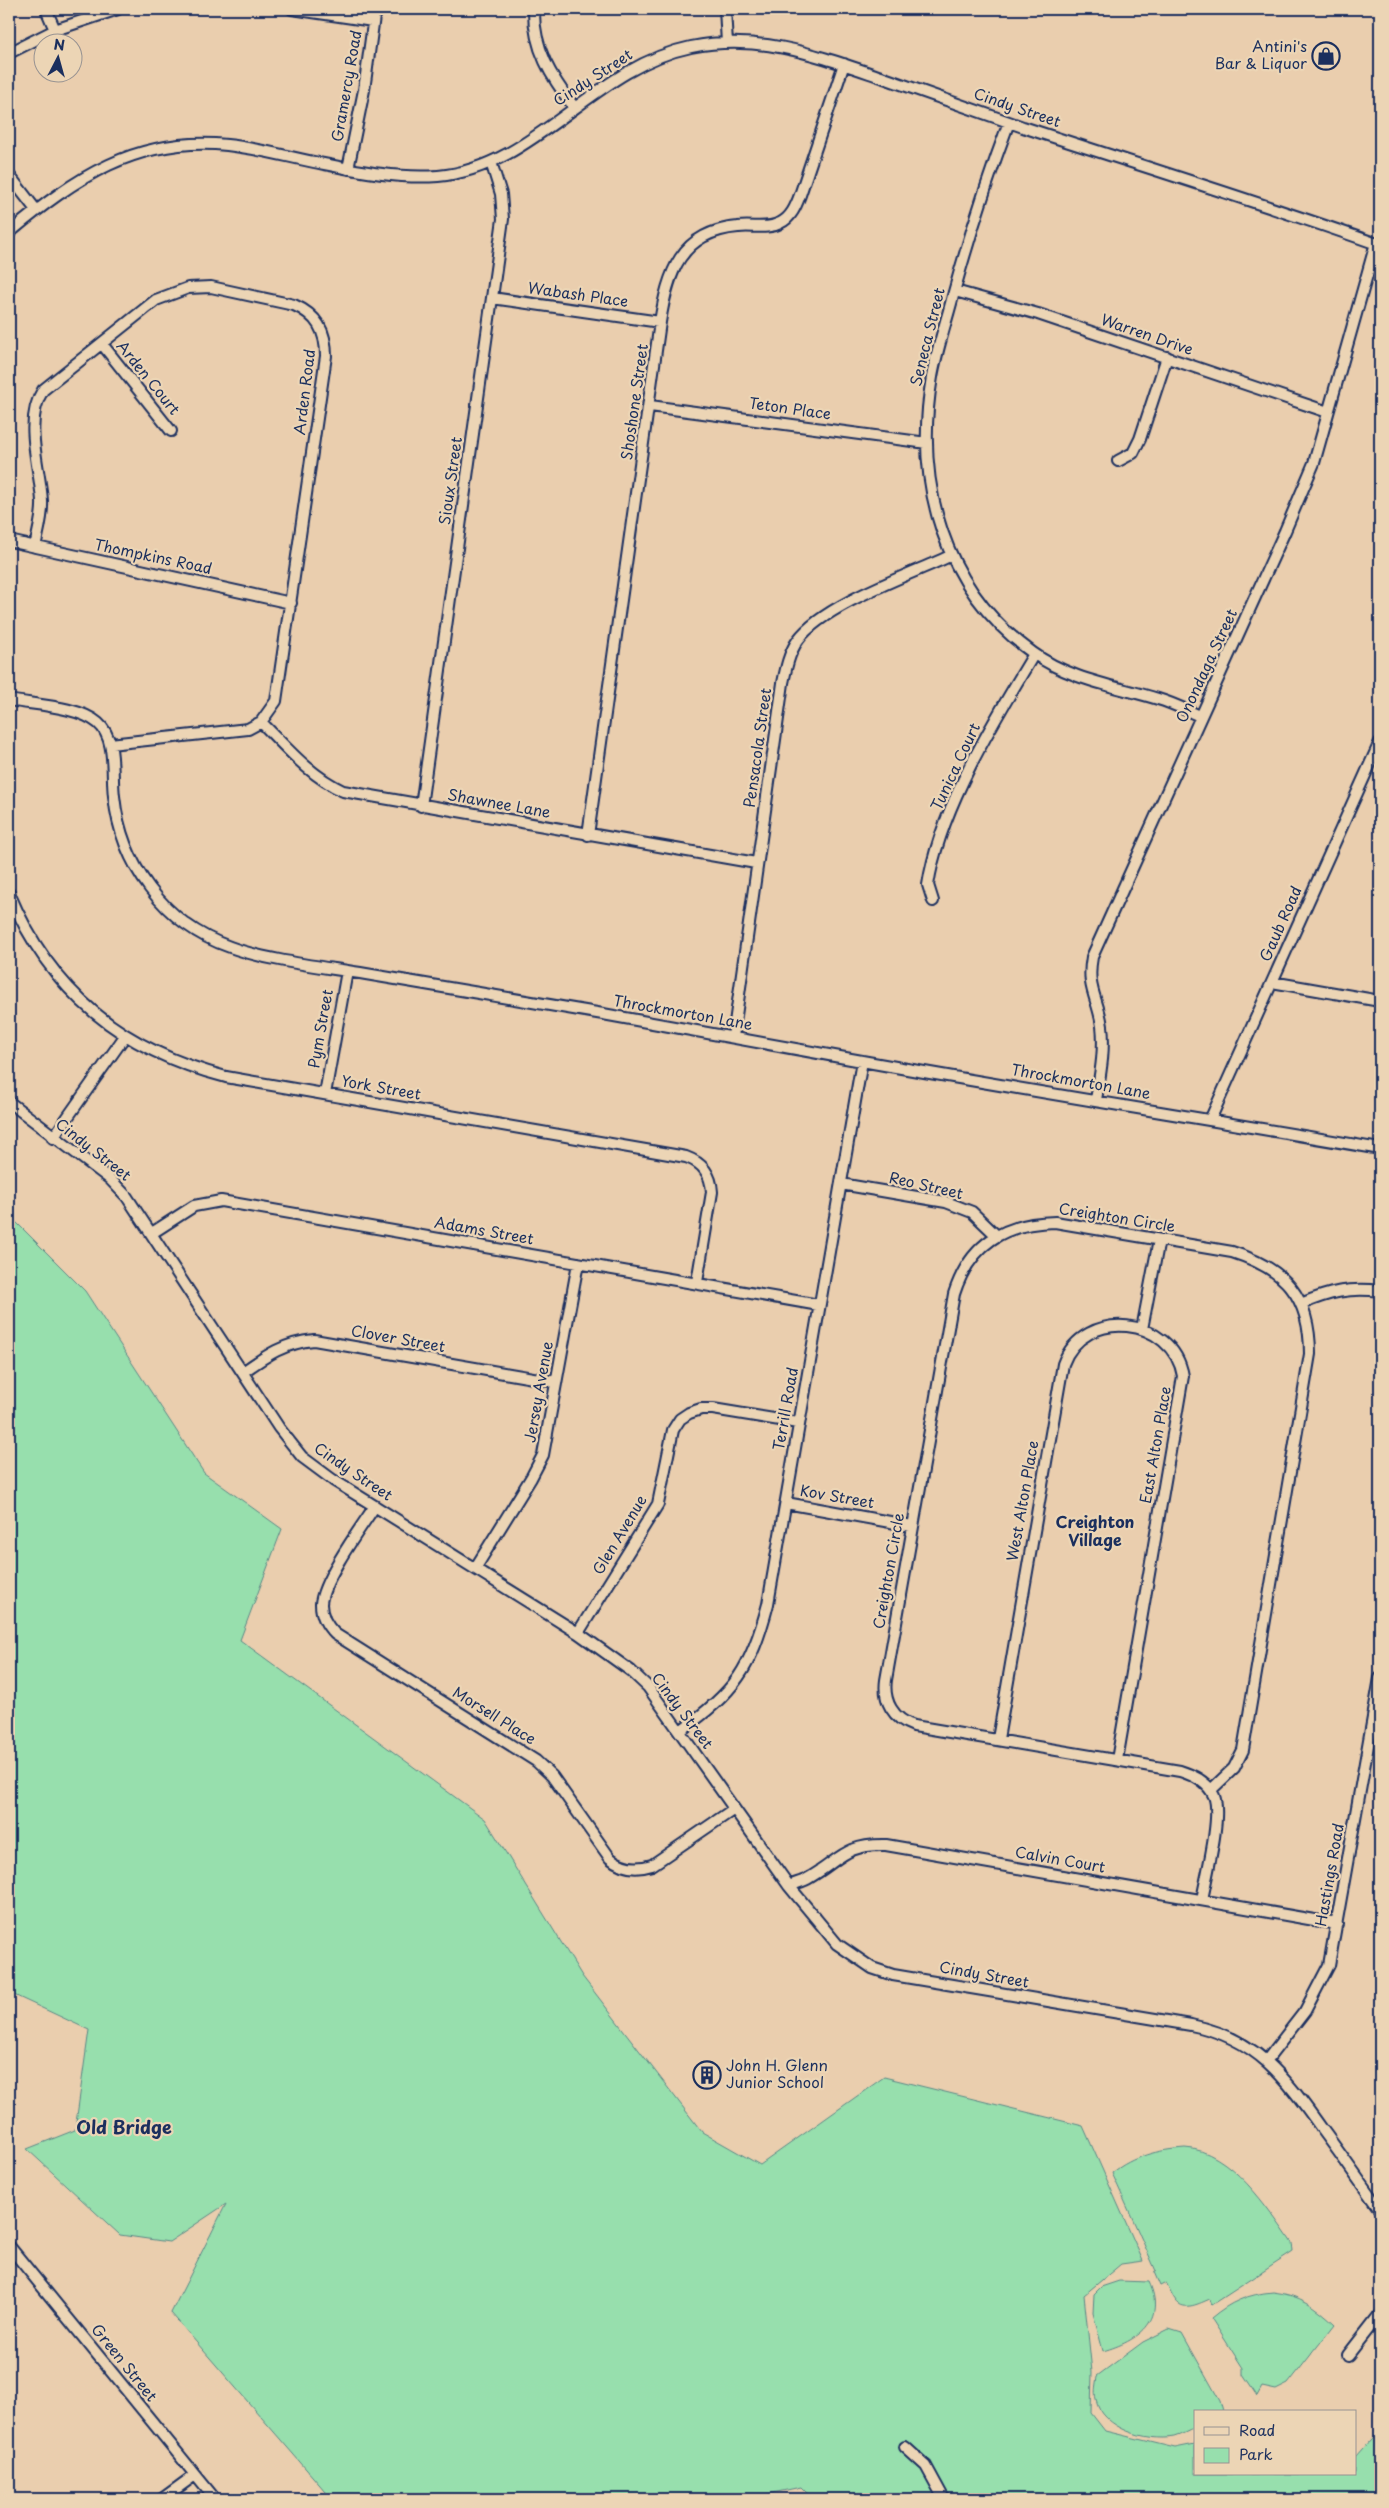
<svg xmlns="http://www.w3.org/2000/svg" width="1389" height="2508" font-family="'Playpen Sans',sans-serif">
<rect width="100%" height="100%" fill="#eaceae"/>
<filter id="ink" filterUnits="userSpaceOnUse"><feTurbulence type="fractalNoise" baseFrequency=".02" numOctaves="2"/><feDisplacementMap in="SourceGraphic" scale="10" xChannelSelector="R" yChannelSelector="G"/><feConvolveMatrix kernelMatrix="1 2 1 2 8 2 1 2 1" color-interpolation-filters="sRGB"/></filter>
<g filter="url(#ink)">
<path fill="#97dfad" stroke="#598786" d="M9,1215L85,1291L204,1473L282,1529L240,1640L485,1819L582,1976L702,2132L760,2165L884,2077L1083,2126L1143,2261L1121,2264L1084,2295L1092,2372L1091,2413L1105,2431L1175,2448L1195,2444V2474H1355V2458L1380,2430V2499H813L801,2487L744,2499H587L575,2495L568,2499H332L171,2313L226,2204L169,2242L120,2235L27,2149L75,2130L89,2030L12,1994L9,1997Z
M1185,2148C1230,2150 1268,2208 1292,2243L1293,2252L1212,2305L1210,2299C1200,2303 1184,2312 1176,2301C1172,2296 1170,2289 1166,2283L1160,2286L1154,2272L1156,2271L1112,2173C1133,2156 1158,2150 1185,2148Z
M1119,2281L1149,2282C1167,2321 1138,2341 1103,2351L1093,2313L1094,2294L1101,2287Z
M1273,2292C1300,2295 1316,2306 1335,2324L1288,2384L1276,2390L1262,2387L1257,2396L1243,2375V2368L1211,2318C1230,2302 1248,2294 1273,2292Z
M1169,2329L1182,2333L1220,2401L1223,2412H1195V2428C1188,2431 1181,2435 1174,2437C1148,2442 1102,2429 1096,2399C1094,2392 1096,2384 1097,2376L1143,2342Z"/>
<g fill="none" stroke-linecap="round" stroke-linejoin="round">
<g stroke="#1b2f5e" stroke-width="14">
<path id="minor" d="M46,9L55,30
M292,9L373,21
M534,9C533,48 551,77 574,107
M725,9L727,43
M9,53L55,30L118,9
M1009,122C988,178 970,234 954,292C947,320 937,348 932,377C914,483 943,589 1033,653C1070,680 1116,686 1158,699C1172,703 1186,710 1200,716
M348,169L364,90L375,9
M9,175L36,210
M9,233C75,178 136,136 227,145C256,148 285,156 314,162C355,170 396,179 438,176C535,168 593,67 691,47C761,33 819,56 884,78C931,95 977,111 1023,127C1142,166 1262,203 1380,245
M955,291L1038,314L1328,412
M492,298L660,322
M102,344L171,431
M650,406L927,443
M1118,461L1133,453L1140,439L1167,357
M9,541L291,603
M35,547C38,532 43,516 42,501C40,467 23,421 43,390L156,300L188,288L211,287L294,305C317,315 326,331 326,356L276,701L261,722L248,729L110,744
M9,700C34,705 78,706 98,723C117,739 111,773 114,796C121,864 164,924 230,947C268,961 325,967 366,974C445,987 524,1001 603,1014C689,1029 775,1046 862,1061C1034,1092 1207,1119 1380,1149
M261,722C287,748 309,775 343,791L756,863
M421,806L503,219L501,194L491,162
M588,835L660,322C668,273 680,232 738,227C752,225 767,230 780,223C791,218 796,206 800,195L844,64
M9,893C51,993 122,1050 226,1077L686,1157C703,1163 711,1174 712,1192L697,1282
M933,901L928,885L930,874C945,800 995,719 1034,654
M1272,982L1380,1001
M733,1037L783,683C786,668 789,653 798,640C823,605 909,575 950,556
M325,1094L347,971
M1096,1100C1100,1075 1105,1051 1102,1026C1098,997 1086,989 1092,957L1285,531L1314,463L1376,243
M9,1102L110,1179L127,1197L279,1428L302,1457L333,1480L578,1633L631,1671L648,1687L789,1886L837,1944L872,1968L893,1975L1191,2025C1257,2038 1285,2077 1322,2129C1342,2156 1361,2183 1380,2210
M1210,1120L1380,742
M53,1138L125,1036
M841,1184L946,1202L972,1212L996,1235
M152,1233L194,1206L221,1201L819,1305
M1301,1304C1329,1292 1350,1287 1380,1291
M1142,1329L1159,1240
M243,1372C267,1355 284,1343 314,1340L556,1382
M786,1503L912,1526
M375,1506C361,1527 322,1581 321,1604C321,1616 326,1625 335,1634L536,1761L552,1776L610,1858C622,1868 636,1870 652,1865L734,1809
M476,1567L531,1478L543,1455L578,1263
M578,1633L658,1504L673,1430L680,1419L689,1413L701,1409H713L798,1423
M680,1731C735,1692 751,1669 768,1604L862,1061
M998,1739L1063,1364C1084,1307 1173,1316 1183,1376L1117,1760
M789,1886C795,1883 802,1882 807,1879C840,1861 843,1844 886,1845L1337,1924
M1202,1900C1206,1877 1222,1816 1214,1796C1208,1782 1193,1775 1180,1771L914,1726C893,1719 883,1701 886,1680L954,1294C970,1244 1004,1223 1055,1222L1232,1252C1286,1269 1310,1297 1310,1354L1243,1750L1234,1768L1211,1790
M1267,2060L1305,2011L1329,1965L1380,1678
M9,2246L215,2499
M1348,2355L1380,2314
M905,2447L926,2466L944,2499
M162,2499L195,2475"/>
</g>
<use href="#minor" stroke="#ecd5b5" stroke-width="10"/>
</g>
</g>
<defs>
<g id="shop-ring" transform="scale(1.4375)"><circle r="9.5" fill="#ecd5b5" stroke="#1b2f5e" stroke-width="1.5"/><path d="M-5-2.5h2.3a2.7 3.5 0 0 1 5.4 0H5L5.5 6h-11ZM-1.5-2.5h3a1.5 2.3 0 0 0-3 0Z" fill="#1b2f5e"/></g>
<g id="building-ring" transform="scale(1.4375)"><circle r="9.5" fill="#ecd5b5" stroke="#1b2f5e" stroke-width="1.5"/><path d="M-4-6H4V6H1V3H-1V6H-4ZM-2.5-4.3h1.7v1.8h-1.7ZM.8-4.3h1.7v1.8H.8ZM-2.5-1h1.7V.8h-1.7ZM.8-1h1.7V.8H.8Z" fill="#1b2f5e"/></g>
</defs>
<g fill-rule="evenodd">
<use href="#shop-ring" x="1326" y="56"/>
<use href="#building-ring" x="707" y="2075"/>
</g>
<g text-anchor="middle" stroke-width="4.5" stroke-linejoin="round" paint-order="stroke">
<g font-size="15" fill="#1b2f5e" stroke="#ecd5b5" text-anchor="end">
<text x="1307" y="52">Antini's<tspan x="1307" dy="17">Bar &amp; Liquor</tspan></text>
<text x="726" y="2071" text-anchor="start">John H. Glenn<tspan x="726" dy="17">Junior School</tspan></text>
</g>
<g font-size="15" fill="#1b2f5e" stroke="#ecd5b5">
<text transform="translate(593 78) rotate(-33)" y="5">Cindy Street</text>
<text transform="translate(347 86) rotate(-80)" y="5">Gramercy Road</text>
<text transform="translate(1017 108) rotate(19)" y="5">Cindy Street</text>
<text transform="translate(578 295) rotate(8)" y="5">Wabash Place</text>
<text transform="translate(1147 335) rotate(19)" y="5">Warren Drive</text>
<text transform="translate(928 337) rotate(-76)" y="5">Seneca Street</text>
<text transform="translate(148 378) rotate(51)" y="5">Arden Court</text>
<text transform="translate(305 392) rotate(-83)" y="5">Arden Road</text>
<text transform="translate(635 402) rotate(-82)" y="5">Shoshone Street</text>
<text transform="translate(790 409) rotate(8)" y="5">Teton Place</text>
<text transform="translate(451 481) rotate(-82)" y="5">Sioux Street</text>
<text transform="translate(153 557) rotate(12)" y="5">Thompkins Road</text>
<text transform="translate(1207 666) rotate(-65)" y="5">Onondaga Street</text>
<text transform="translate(758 748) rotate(-82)" y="5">Pensacola Street</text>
<text transform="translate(956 767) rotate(-65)" y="5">Tunica Court</text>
<text transform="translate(499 804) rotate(10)" y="5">Shawnee Lane</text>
<text transform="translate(1281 924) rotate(-66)" y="5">Gaub Road</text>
<text transform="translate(683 1013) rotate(10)" y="5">Throckmorton Lane</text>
<text transform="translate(321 1029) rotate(-80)" y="5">Pym Street</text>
<text transform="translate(1081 1082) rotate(10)" y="5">Throckmorton Lane</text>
<text transform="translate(381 1088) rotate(10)" y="5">York Street</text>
<text transform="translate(93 1150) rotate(38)" y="5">Cindy Street</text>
<text transform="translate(926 1186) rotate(13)" y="5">Reo Street</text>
<text transform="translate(1117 1218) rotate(9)" y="5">Creighton Circle</text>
<text transform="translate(484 1231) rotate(10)" y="5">Adams Street</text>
<text transform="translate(398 1339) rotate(10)" y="5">Clover Street</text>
<text transform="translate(539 1392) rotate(-80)" y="5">Jersey Avenue</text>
<text transform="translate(786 1409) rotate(-80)" y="5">Terrill Road</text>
<text transform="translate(1156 1445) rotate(-80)" y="5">East Alton Place</text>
<text transform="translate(353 1472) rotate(34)" y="5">Cindy Street</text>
<text transform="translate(837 1497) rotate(10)" y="5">Kov Street</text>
<text transform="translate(1023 1501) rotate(-80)" y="5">West Alton Place</text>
<text transform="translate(620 1535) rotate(-59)" y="5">Glen Avenue</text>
<text transform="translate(889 1571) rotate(-80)" y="5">Creighton Circle</text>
<text transform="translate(682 1711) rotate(53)" y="5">Cindy Street</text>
<text transform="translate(494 1716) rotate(32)" y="5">Morsell Place</text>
<text transform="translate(1060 1860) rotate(10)" y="5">Calvin Court</text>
<text transform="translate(1330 1875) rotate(-80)" y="5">Hastings Road</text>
<text transform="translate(984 1975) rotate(10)" y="5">Cindy Street</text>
<text transform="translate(124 2363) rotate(51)" y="5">Green Street</text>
</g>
<g font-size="16" font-weight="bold" fill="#1b2f5e" stroke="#ecd5b5">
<text x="1095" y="1528">Creighton<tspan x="1095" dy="18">Village</tspan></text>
</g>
<g font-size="18" font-weight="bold" fill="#1b2f5e" stroke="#ecd5b5">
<text x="124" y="2134">Old Bridge</text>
</g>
</g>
<rect width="1389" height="2508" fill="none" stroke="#ecd5b5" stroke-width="30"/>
<rect x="15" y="15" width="1359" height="2478" fill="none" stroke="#1b2f5e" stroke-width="2" filter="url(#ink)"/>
<rect x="1194" y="2410" width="162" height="65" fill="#ecd5b5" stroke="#989392"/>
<rect x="1204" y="2427" width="25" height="8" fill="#ecd5b5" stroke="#989392"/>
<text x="1239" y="2436" font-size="15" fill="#1b2f5e">Road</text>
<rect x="1204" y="2448" width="25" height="15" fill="#97dfad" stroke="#989392"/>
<text x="1239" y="2460" font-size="15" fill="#1b2f5e">Park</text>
<g transform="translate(58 58) rotate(6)"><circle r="24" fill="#ecd5b5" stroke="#989392"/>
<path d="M0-4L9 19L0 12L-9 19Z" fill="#1b2f5e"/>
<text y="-8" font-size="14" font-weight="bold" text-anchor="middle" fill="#1b2f5e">N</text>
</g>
</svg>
